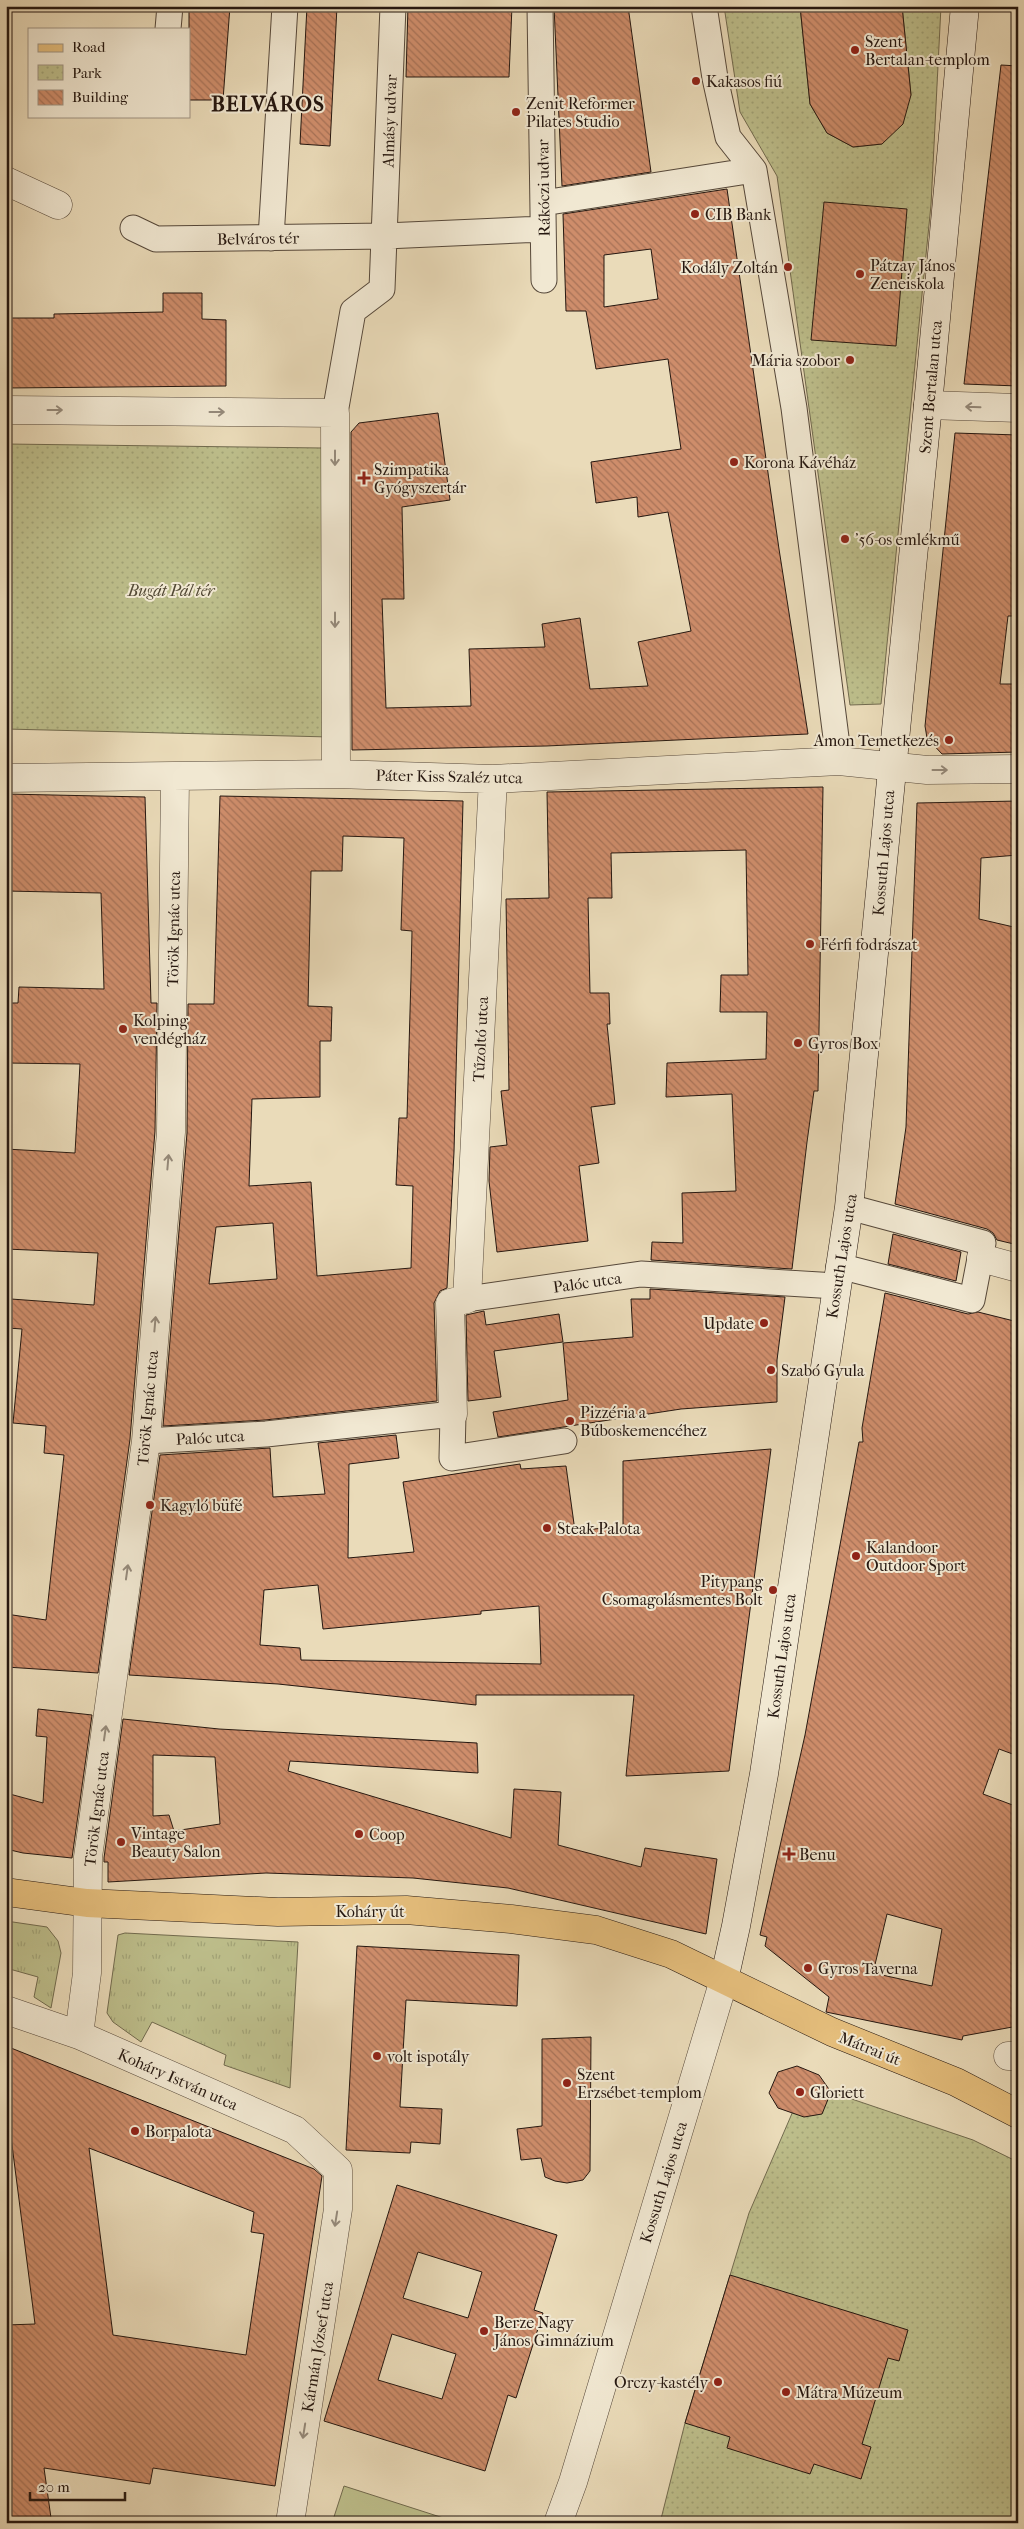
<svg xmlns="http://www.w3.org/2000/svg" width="1024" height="2529" font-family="'IM FELL French Canon',serif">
<defs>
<pattern id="grass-tufts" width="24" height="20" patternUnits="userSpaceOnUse" patternTransform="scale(1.25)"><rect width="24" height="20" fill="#bdbe8b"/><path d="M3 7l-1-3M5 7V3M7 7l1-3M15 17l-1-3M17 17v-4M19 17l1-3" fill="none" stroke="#a2a377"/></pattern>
<pattern id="park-dots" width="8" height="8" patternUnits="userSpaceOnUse" patternTransform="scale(1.25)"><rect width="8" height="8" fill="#bdbe8b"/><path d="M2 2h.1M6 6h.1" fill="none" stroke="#a2a377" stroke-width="1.8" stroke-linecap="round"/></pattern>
<pattern id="building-back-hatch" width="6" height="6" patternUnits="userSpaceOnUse" patternTransform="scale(1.25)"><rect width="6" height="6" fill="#ce8d6b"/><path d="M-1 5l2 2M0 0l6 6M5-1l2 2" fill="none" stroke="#a77257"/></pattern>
</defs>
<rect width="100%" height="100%" fill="#eadbb9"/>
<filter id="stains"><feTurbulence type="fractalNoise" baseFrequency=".004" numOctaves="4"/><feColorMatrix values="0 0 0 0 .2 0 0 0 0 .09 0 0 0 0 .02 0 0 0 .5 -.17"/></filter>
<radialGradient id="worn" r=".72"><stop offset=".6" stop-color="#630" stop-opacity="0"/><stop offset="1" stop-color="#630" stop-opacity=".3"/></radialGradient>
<path fill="url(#grass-tufts)" stroke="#716a4e" d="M6,1921L47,1927L58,1941L61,1953L51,2008L34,1997L38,1977L6,1968Z
M125,1933L298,1942L290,2088L224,2065L226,2055L152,2022L141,2042L113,2022L107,2013L118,1935Z"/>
<path fill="url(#park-dots)" stroke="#716a4e" d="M724,6H800L810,104L827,133L853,147L882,144L911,95L902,6H941L931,205L881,704L850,705L777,176L740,112Z
M6,444L323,448L330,737L6,729Z
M803,2088L831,2092L973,2140L1018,2162V2523H660L685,2423L749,2213Z"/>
<path fill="#bdbe8b" stroke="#716a4e" d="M344,2486L459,2523H332Z"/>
<path fill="url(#building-back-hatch)" stroke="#251710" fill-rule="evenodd" d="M189,6H230L223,100H189Z
M307,6H337L330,146L300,144Z
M408,6H512L509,77H406Z
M554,6H628L651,172L562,186Z
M800,6H902L911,95L903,124L882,144L853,147L827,133L810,104Z
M1001,65L1018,66V386L964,384Z
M727,189L779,549L808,734L546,746L352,750L351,432L359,423L438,413L450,500L402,507L404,599H382L386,708L471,706L469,649L545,647L542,624L580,618L590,689L648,686L638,642L691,631L668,512L638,517L637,497L596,503L591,462L681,449L668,359L596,369L586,311H566L563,214ZM651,249L658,299L604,307V255Z
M824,202L907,209L896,346L811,340Z
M163,293H202V319L226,320V386L6,388V318H54V314L163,312Z
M955,433L1018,435V616H1008L1000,684H1018V752L942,754L927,738L925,726Z
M823,787L818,1091H814L807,1142L792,1269L651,1260L652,1242L683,1243L682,1193L736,1191L732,1094L666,1097L667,1063L766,1059L767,1012H720L721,975H748L746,850L611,853L612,898H588L590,993H609L610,1024H607L615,1104L591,1107L599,1163L579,1166L588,1241L497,1252L489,1181L490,1147L507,1145L501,1091L509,1090L506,899L549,898L547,792Z
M6,794L145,797L151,1003H157L155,1131L130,1439L98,1673L6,1667V1614L46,1620L64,1455L44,1453L46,1426L13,1423L22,1329L8,1328L11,1299L94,1305L98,1253L6,1249V1149L75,1153L80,1064L6,1063V1003H18L19,987L104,989L101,893L6,891Z
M220,796L463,801L454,1152L447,1288L440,1291L434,1303L437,1401L265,1420L163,1426L187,1133L188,1004H214ZM343,836L404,838L401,930L412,931L411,977L407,1118H399L396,1185L413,1186L411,1268L317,1276L311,1182L249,1186L252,1099L320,1097V1041H331L332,1007L308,1006L311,871H342ZM273,1223L277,1279L209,1284L216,1227Z
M1018,801V855L981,858L979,919L1018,928V1245L997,1240L993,1233L987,1229L895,1204L906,1127L917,803Z
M893,1234L961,1252L956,1281L888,1264Z
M650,1289L785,1297L777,1360V1402L681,1409L498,1437L493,1412L568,1400L563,1343L633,1337L631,1299H650Z
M885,1293L968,1314L978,1312L1018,1322V1756L999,1749L983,1794L1018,1807V2026L963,2036L962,2040L826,2012L829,1997L765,1946L767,1937L760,1935L805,1735L859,1442H863L862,1428ZM887,1914L942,1929L932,1986L873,1973Z
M484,1311L486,1325L559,1314L563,1342L494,1351L501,1397L468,1401L466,1315Z
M396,1435L399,1458L349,1464L348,1558L414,1552L403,1482L520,1464L521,1469L566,1466L575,1531L623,1526V1461L771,1449L729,1771L626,1776L634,1695H476V1705L278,1684L129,1675L160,1455L270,1448L273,1497L325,1494L318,1443ZM318,1585L323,1629L481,1614V1611L539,1606L541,1664L301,1660L300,1648L260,1645L264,1590Z
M38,1709L92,1715L72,1858L23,1853L6,1849V1793L43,1803L47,1737L36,1736Z
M123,1719L219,1729L477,1743L478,1773L290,1761L288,1771L511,1838L514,1789L561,1792L558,1845L641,1867L645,1848L717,1859L706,1934L508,1888L413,1878L266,1873L108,1882V1862H104V1858ZM153,1755L215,1757L220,1824L174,1831L169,1815L153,1816Z
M357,1946L519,1955L517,2006L406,2000L400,2107L442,2109L440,2144L411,2142L410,2153L346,2150Z
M591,2037L590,2171L583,2180L567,2183L555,2181L545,2177L541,2158L521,2160L517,2129L542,2126V2039Z
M6,2046L314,2169L322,2176L275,2486L153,2468L150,2484L44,2468L51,2518L6,2523V2325L35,2324L8,2114L6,2113ZM89,2148L254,2212L251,2232L264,2234L246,2355L113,2335Z
M797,2066L819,2075L831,2092L822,2114L804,2117L778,2108L769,2093L778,2072Z
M397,2185L557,2235L534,2310L543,2313L516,2398L508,2395L485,2471L324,2421ZM418,2252L482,2272L468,2318L403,2298ZM392,2334L456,2354L442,2399L378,2380Z
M730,2275L908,2330L899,2361L888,2358L862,2444L871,2447L861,2479L814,2464L810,2474L727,2448L730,2437L685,2423Z"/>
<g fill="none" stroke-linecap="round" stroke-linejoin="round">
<g stroke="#56483a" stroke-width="27">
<path id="pedestrian" d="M540,6L544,280
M704,6L715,78L728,137L754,170L794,408L839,761
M168,29L170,6
M543,203L754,170
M133,228L156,239L385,236L543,229
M271,238L285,6
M335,413L353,311L382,289L393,6
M839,1266L972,1300L983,1243L849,1207
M467,1299L641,1274L836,1286
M146,1441L266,1434L453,1414L452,1458L564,1441"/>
</g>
<g stroke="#56483a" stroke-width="29">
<path id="minor" d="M6,181L58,205
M928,405L1018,408
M6,410L335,413L336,774
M6,778L336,774L493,779L839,761L927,770L1018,769
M981,1258L1018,1268
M453,1414L450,1303L467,1299L493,779
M6,2010L79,2035L295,2130L338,2170V2209L290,2523
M79,2035L87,1973L88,1857L146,1441L171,1132L175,777
M1008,2056H1018"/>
</g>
<g stroke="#56483a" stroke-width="29">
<path id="tertiary" d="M558,2523L573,2482L724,1980"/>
</g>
<g stroke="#251710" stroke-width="29">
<path id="secondary" d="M724,1980L736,1926L764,1774L849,1207L928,405L965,6"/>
</g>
<g stroke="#251710" stroke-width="29">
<path id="primary" d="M6,1892L87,1903L278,1912L406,1910L511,1919L596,1930L671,1954L832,2032L956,2082L1018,2114"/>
</g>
<use href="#pedestrian" stroke="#f1e8d2" stroke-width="25"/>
<use href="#minor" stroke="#f1e8d2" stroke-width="28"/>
<use href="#tertiary" stroke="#f1e8d2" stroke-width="28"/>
<use href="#secondary" stroke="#f1e8d2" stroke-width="28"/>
<use href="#primary" stroke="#e5be7c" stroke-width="28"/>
</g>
<defs><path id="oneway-shaft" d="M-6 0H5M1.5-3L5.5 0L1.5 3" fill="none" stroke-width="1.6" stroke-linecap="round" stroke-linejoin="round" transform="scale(1.25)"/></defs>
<g stroke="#958a7b">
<use href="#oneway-shaft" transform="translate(973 407) rotate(-178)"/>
<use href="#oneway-shaft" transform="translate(55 410)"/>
<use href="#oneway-shaft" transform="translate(217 412)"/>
<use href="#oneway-shaft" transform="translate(335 458) rotate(90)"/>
<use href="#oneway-shaft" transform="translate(335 620) rotate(90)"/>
<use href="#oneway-shaft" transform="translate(940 770)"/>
<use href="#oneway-shaft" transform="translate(168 1162) rotate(-85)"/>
<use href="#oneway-shaft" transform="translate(155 1324) rotate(-85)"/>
<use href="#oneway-shaft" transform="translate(127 1572) rotate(-82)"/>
<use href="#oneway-shaft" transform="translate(105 1733) rotate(-82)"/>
<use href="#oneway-shaft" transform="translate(336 2219) rotate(99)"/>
<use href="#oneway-shaft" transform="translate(304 2431) rotate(99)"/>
</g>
<g fill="#8f2418" stroke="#f1e8d2" stroke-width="2">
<circle cx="855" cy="50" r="5"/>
<circle cx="696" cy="81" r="5"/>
<circle cx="516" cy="112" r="5"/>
<circle cx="695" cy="214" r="5"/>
<circle cx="788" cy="267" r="5"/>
<circle cx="860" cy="274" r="5"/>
<circle cx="850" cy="360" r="5"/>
<circle cx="734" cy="462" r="5"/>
<path d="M361.5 470.5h5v5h5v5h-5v5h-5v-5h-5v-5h5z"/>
<circle cx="845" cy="539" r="5"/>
<circle cx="949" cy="740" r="5"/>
<circle cx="810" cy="944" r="5"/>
<circle cx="123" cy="1029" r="5"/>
<circle cx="798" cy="1043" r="5"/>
<circle cx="764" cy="1323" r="5"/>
<circle cx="771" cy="1370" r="5"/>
<circle cx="570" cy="1421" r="5"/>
<circle cx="150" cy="1505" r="5"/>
<circle cx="547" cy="1528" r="5"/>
<circle cx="856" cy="1556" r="5"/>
<circle cx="773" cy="1590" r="5"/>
<circle cx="359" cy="1834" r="5"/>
<circle cx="121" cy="1842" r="5"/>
<path d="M786.5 1846.5h5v5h5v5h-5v5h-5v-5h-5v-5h5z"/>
<circle cx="808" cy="1968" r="5"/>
<circle cx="377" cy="2056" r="5"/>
<circle cx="567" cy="2083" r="5"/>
<circle cx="800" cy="2092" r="5"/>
<circle cx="135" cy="2131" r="5"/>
<circle cx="484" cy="2331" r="5"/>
<circle cx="718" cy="2382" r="5"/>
<circle cx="786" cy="2392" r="5"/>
</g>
<g text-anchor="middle" stroke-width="4" stroke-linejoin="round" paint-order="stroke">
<g font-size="16" fill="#251710" stroke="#f1e8d2" text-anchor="start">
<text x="865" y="47">Szent<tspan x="865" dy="18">Bertalan-templom</tspan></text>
<text x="706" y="87">Kakasos fiú</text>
<text x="526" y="109">Zenit Reformer<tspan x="526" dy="18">Pilates Studio</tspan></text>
<text x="705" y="220">CIB Bank</text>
<text x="870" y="271">Pátzay János<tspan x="870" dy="18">Zeneiskola</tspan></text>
<text x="778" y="273" text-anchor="end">Kodály Zoltán</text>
<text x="840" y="366" text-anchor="end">Mária szobor</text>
<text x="744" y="468">Korona Kávéház</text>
<text x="374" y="475">Szimpatika<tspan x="374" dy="18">Gyógyszertár</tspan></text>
<text x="855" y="545">'56-os emlékmű</text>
<text x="939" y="746" text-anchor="end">Amon Temetkezés</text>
<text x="820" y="950">Férfi fodrászat</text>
<text x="133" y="1026">Kolping<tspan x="133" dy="18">vendégház</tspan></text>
<text x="808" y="1049">Gyros Box</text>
<text x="754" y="1329" text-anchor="end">Update</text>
<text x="781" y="1376">Szabó Gyula</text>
<text x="580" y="1418">Pizzéria a<tspan x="580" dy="18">Búboskemencéhez</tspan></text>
<text x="160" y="1511">Kagyló büfé</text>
<text x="557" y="1534">Steak Palota</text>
<text x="866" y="1553">Kalandoor<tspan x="866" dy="18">Outdoor Sport</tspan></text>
<text x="763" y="1587" text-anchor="end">Pitypang<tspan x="763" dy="18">Csomagolásmentes Bolt</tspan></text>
<text x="131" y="1839">Vintage<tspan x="131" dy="18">Beauty Salon</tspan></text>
<text x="369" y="1840">Coop</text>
<text x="799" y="1860">Benu</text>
<text x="818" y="1974">Gyros Taverna</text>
<text x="387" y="2062">volt ispotály</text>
<text x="577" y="2080">Szent<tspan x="577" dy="18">Erzsébet-templom</tspan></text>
<text x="810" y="2098">Gloriett</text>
<text x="145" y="2137">Borpalota</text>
<text x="494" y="2328">Berze Nagy<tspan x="494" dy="18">János Gimnázium</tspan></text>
<text x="708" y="2388" text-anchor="end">Orczy-kastély</text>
<text x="796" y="2398">Mátra Múzeum</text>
</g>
<g font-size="16" fill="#251710" stroke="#f1e8d2">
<text transform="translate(389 121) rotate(-88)" y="6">Almásy udvar</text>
<text transform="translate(543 188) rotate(-91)" y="6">Rákóczi udvar</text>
<text transform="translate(258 238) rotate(-1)" y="6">Belváros tér</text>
<text transform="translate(930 387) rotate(-85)" y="6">Szent Bertalan utca</text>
<text transform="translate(449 776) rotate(1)" y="6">Páter Kiss Szaléz utca</text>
<text transform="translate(883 853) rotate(-85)" y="6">Kossuth Lajos utca</text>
<text transform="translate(173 929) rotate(-89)" y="6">Török Ignác utca</text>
<text transform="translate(480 1039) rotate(-87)" y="6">Tűzoltó utca</text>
<text transform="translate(841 1256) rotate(-81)" y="6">Kossuth Lajos utca</text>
<text transform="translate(587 1282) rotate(-8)" y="6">Palóc utca</text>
<text transform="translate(147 1408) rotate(-85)" y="6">Török Ignác utca</text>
<text transform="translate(210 1437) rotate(-3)" y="6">Palóc utca</text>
<text transform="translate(781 1656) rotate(-82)" y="6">Kossuth Lajos utca</text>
<text transform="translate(96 1809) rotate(-83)" y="6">Török Ignác utca</text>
<text x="370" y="1917">Koháry út</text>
<text transform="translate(870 2048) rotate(22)" y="6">Mátrai út</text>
<text transform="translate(178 2079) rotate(24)" y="6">Koháry István utca</text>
<text transform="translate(663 2182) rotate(-73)" y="6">Kossuth Lajos utca</text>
<text transform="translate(317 2347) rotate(-81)" y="6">Kármán József utca</text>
</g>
<g font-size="16" font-style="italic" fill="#534935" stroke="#f1e8d2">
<text x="171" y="596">Bugát Pál tér</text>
</g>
<g font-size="21" font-weight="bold" letter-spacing="1" fill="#251710" stroke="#f1e8d2">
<text x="268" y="111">BELVÁROS</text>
</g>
</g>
<rect width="1024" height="2529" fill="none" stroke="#eadbb9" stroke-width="25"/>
<rect x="8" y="8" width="1009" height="2514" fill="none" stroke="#251710" stroke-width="2.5"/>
<rect x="12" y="12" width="999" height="2504" fill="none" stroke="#251710"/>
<rect x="28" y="28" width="162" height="90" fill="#f1e8d2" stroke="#9f9484"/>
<rect x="38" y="44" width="25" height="8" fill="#e5be7c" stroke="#9f9484"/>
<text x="72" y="52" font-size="15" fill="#251710">Road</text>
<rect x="38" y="65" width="25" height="15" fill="url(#park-dots)" stroke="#9f9484"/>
<text x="72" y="78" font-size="15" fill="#251710">Park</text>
<rect x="38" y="90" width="25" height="15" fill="url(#building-back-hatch)" stroke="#9f9484"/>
<text x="72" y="102" font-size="15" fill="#251710">Building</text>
<path d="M30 2492v8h95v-8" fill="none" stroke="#251710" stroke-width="2.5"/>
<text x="38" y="2492" font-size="15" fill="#251710" stroke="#f1e8d2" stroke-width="4" paint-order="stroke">20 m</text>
<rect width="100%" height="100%" filter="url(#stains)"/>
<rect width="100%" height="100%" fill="url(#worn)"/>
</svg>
